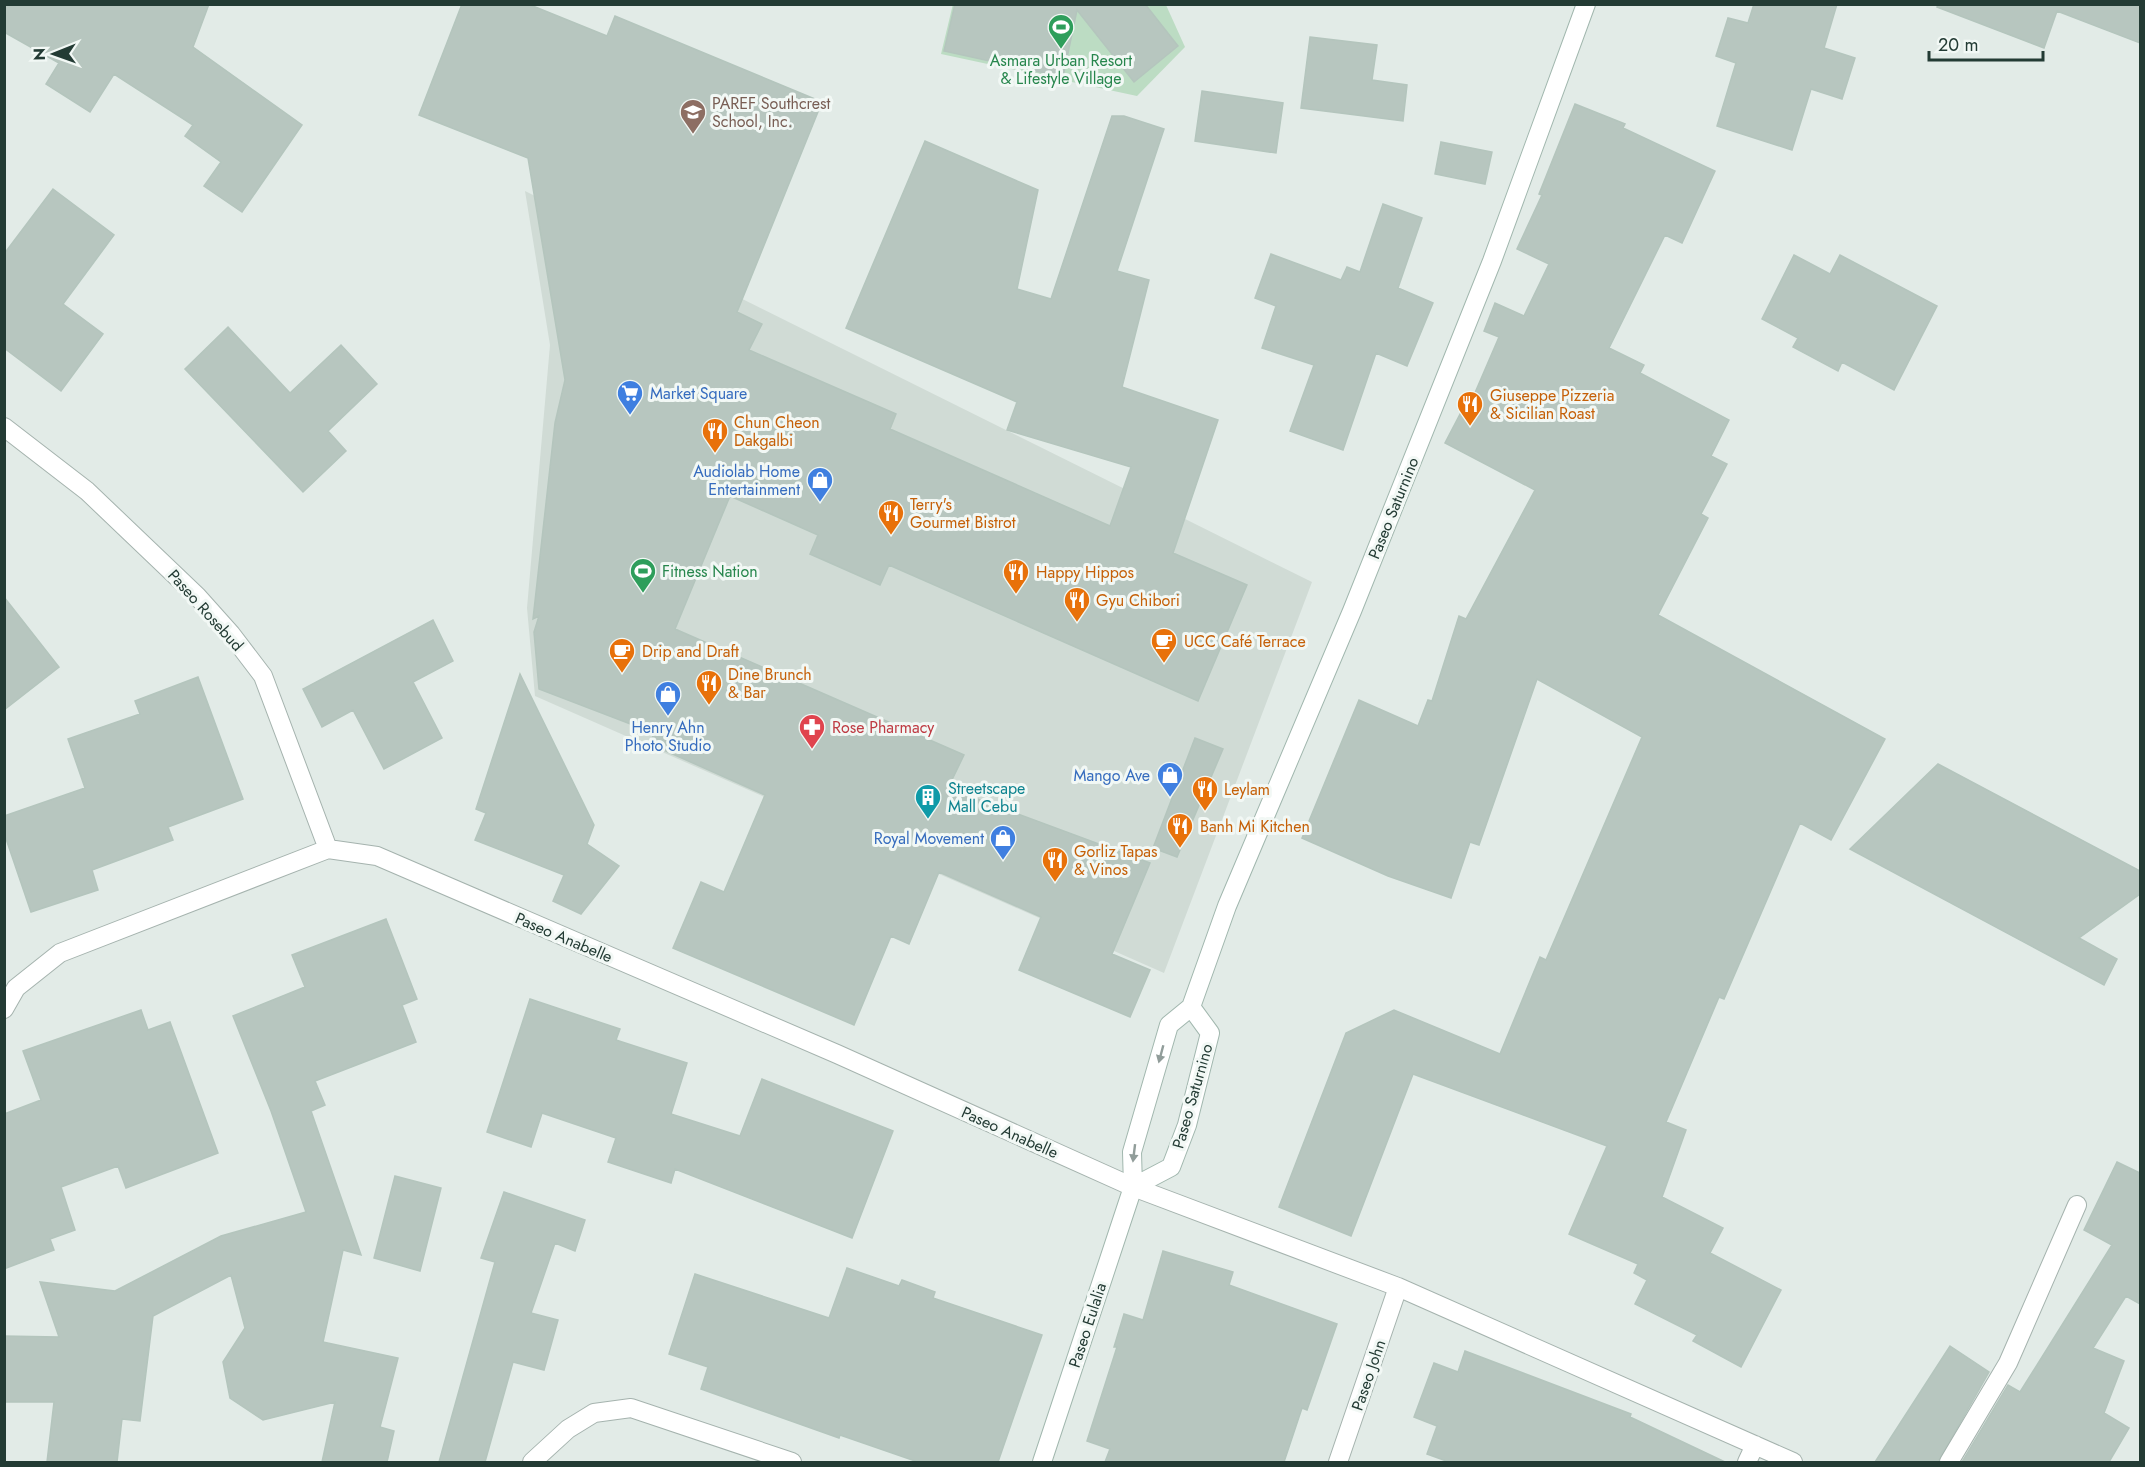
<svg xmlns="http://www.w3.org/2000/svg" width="2145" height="1467" font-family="Jost,sans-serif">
<rect width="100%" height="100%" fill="#e2ebe7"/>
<path fill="#d0dbd5" d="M525,191L1312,582L1164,973L535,696L527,608L550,345Z"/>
<path fill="#bcdcc3" d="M953,4L1166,5L1185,47L1137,96L941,54Z"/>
<path fill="#b7c6bf" stroke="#b4c5bd" stroke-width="1.5" d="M4,4H209L193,47L302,125L242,212L204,186L221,162L185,136L193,125L114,74L90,112L46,84L59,63L4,32Z
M462,4H528L607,36L615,16L822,102L737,312L762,324L749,350L896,414L890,429L1110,526L1131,467L1007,430L1017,402L846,328L925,141L1038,190L1017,289L1051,299L1112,116H1124L1164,129L1117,271L1149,280L1122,387L1218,420L1173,553L1247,585L1198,701L889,565L880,585L810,554L818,535L730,496L675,629L964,755L948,788L1150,863L1112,954L1150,970L1130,1017L1019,970L1041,917L939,872L909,944L891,936L854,1025L673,948L701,882L724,892L765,795L650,744L654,733L539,689L534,632L539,616L533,619L555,423L565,380L528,158L419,115Z
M955,4H1145L1178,46L1134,82L1077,10L1063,77L944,51Z
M1754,4H1837L1824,48L1855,58L1842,99L1811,89L1792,150L1717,126L1736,63L1716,56L1728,18L1748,23Z
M1938,4H2140V43L2057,11L2044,48L1937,7Z
M1310,37L1377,45L1372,80L1407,85L1403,121L1301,108Z
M1202,91L1283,103L1276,153L1195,141Z
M1575,104L1625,124L1623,128L1715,171L1682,243L1665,235L1609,348L1644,365L1640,373L1729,420L1711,456L1727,464L1701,514L1708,518L1658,615L1885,739L1831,840L1800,823L1724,999L1719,997L1666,1122L1686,1130L1662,1197L1723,1228L1710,1253L1781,1290L1741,1367L1693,1341L1697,1335L1635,1304L1647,1280L1634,1273L1638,1264L1569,1234L1607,1146L1413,1074L1351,1236L1279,1207L1346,1033L1394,1010L1500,1054L1540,957L1546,960L1642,737L1537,679L1479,845L1470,842L1451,898L1388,876L1302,838L1359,700L1418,726L1428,700L1432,701L1459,616L1466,619L1535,490L1445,443L1471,393L1474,395L1499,337L1484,331L1495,303L1524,316L1549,264L1517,249L1542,195L1539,194Z
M1441,142L1492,152L1485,184L1435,174Z
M53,189L114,235L63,304L103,334L61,391L4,348V254Z
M1383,204L1422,218L1398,288L1433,303L1407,366L1376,353L1343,450L1290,431L1314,365L1262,348L1276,306L1255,298L1271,254L1341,280L1347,267L1360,272Z
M1794,255L1830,274L1840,255L1937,306L1894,390L1842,362L1838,371L1793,347L1798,338L1762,319Z
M228,327L290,393L341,345L377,384L328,431L346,451L303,492L185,369Z
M4,597L59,667L4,710Z
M433,620L453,661L413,682L442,738L384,769L353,710L322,727L303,689Z
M520,674L594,825L587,844L619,866L581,914L553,901L564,875L475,840L486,813L476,809Z
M198,677L243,799L168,827L173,840L92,870L98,890L31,912L4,833V816L85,788L68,739L140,714L135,701Z
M1195,738L1223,749L1177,857L1153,848Z
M1938,764L2140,871V894L2079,938L2117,959L2104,985L1850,849Z
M386,919L417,999L402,1005L416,1042L315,1081L325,1105L311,1111L361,1255L343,1250L323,1342L398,1358L380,1427L394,1431L387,1462H322L335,1402L263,1420L230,1398L223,1362L245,1328L231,1275L153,1316L140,1421L122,1419L117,1462H47L54,1402H4V1336L59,1337L40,1282L115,1291L221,1236L306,1212L271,1111L233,1016L305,987L292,955Z
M530,999L620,1029L616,1040L687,1063L671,1114L740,1136L762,1079L893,1131L852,1238L675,1169L671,1183L608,1162L616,1138L542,1113L531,1147L487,1132Z
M141,1010L148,1030L170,1022L218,1153L126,1188L118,1166L61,1187L75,1230L50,1239L54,1250L4,1269V1114L41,1100L23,1051Z
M2117,1162L2140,1173V1304L2126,1296L2093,1348L2124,1361L2104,1413L2129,1428L2109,1462H1962L2008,1385L2020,1392L2112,1245L2084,1230Z
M395,1176L441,1188L420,1271L374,1258Z
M504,1192L585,1220L575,1251L555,1243L531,1313L558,1320L544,1370L513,1362L485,1462H439L495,1262L481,1258Z
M1163,1251L1233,1272L1229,1285L1337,1324L1307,1410L1302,1408L1284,1462H1105L1110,1449L1087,1441L1117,1347H1114L1124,1314L1143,1320Z
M847,1268L899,1286L902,1280L935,1292L933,1298L1042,1335L998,1462H918L840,1435L839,1438L701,1389L708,1367L669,1354L695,1274L829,1318Z
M1950,1346L1989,1372L1938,1462H1875Z
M1465,1351L1631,1414L1630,1417L1725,1462H1449L1427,1454L1437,1426L1414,1417L1434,1363L1458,1372Z"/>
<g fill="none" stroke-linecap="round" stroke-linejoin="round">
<g stroke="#a5b3ae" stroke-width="20">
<path id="street" d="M4,427L87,491L197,596L231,634L263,676L328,849
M4,1009L16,988L60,953L328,849L377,856L837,1054L1133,1187L1398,1287L1793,1462
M532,1462L568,1429L594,1413L631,1408L792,1462
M1338,1462L1398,1287
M1747,1462L1755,1445
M1949,1462L2008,1363L2077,1205"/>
</g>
<g stroke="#a1b7ae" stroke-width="20">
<path id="secondary" d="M1133,1187L1171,1167L1187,1125L1210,1033L1191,1007
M1042,1462L1133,1187L1132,1152L1169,1025L1191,1007L1227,906L1352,611L1492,261L1586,4"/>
</g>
<use href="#street" stroke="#fff" stroke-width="18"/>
<use href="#secondary" stroke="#fff" stroke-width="18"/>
</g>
<defs><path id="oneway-solid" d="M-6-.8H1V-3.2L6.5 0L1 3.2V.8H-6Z" transform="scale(1.5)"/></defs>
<g fill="#919d9a">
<use href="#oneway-solid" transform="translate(1161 1054) rotate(105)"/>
<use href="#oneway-solid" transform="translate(1134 1153) rotate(97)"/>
</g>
<defs>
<g id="stadium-pin" transform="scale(1.35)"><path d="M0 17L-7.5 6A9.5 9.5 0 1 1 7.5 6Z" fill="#2e9e5b" stroke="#f2f8f5"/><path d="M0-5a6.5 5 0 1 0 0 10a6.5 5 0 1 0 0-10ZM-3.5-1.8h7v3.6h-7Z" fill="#fff"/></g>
<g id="school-pin" transform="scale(1.35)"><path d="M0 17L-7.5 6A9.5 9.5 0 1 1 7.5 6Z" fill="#8d6e63" stroke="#f2f8f5"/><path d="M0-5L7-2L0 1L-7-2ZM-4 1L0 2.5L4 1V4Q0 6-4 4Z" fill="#fff"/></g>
<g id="supermarket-pin" transform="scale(1.35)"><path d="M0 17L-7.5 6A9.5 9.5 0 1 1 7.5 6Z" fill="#3f7fe0" stroke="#f2f8f5"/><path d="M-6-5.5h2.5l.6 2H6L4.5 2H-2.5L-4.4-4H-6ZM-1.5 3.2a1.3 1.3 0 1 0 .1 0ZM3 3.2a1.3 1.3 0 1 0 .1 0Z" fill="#fff"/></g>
<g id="restaurant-pin" transform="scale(1.35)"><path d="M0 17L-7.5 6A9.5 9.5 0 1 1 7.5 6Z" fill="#e8710a" stroke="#f2f8f5"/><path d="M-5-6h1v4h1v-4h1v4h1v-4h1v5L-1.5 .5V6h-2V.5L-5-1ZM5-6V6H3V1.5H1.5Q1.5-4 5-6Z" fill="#fff"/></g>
<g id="shop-pin" transform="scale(1.35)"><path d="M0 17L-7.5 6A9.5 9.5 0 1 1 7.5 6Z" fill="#3f7fe0" stroke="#f2f8f5"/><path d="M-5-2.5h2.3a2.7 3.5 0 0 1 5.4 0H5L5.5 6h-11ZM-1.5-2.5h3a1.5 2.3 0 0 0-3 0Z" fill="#fff"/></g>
<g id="cafe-pin" transform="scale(1.35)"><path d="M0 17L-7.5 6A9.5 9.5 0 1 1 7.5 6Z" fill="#e8710a" stroke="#f2f8f5"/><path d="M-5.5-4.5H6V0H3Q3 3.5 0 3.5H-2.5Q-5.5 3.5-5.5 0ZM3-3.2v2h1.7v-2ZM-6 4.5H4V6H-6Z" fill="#fff"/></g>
<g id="pharmacy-pin" transform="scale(1.35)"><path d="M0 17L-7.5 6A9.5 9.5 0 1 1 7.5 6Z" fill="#e0444e" stroke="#f2f8f5"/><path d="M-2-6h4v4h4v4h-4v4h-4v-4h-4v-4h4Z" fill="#fff"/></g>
<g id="building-pin" transform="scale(1.35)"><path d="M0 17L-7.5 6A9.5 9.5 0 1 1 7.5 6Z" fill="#0f9aa8" stroke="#f2f8f5"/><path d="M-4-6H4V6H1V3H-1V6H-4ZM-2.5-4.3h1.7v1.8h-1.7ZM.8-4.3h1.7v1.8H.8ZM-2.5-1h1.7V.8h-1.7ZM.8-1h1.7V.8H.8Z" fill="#fff"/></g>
</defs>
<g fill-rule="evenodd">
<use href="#stadium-pin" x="1061" y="27"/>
<use href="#school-pin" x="693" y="112"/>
<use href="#supermarket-pin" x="630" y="393"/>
<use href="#restaurant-pin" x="1470" y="404"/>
<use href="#restaurant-pin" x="715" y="431"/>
<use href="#shop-pin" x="820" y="480"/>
<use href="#restaurant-pin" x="891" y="513"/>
<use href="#stadium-pin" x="643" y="571"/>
<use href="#restaurant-pin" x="1016" y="572"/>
<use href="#restaurant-pin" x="1077" y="600"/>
<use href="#cafe-pin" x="1164" y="641"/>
<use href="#cafe-pin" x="622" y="651"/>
<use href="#restaurant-pin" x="709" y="683"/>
<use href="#shop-pin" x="668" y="694"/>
<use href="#pharmacy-pin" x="812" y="727"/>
<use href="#shop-pin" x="1170" y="775"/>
<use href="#restaurant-pin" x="1205" y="789"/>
<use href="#building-pin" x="928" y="797"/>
<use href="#restaurant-pin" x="1180" y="826"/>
<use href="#shop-pin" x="1003" y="838"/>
<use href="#restaurant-pin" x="1055" y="860"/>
</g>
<g text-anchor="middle" stroke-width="6" stroke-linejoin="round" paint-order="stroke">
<g font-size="16" fill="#27864d" stroke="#f2f8f5">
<text x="1061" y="66">Asmara Urban Resort<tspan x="1061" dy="18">&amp; Lifestyle Village</tspan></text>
<text x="662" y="577" text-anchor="start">Fitness Nation</text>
</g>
<g font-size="16" fill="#785e54" stroke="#f2f8f5" text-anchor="start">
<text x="712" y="109">PAREF Southcrest<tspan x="712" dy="18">School, Inc.</tspan></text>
</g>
<g font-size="16" fill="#366cbe" stroke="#f2f8f5" text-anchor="end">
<text x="650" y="399" text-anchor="start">Market Square</text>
<text x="800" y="477">Audiolab Home<tspan x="800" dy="18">Entertainment</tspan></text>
<text x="668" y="733" text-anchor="middle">Henry Ahn<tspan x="668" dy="18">Photo Studio</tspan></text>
<text x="1150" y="781">Mango Ave</text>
<text x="984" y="844">Royal Movement</text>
</g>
<g font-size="16" fill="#c56008" stroke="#f2f8f5" text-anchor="start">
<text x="1490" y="401">Giuseppe Pizzeria<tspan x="1490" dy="18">&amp; Sicilian Roast</tspan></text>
<text x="734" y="428">Chun Cheon<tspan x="734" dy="18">Dakgalbi</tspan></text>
<text x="910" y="510">Terry's<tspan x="910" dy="18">Gourmet Bistrot</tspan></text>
<text x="1036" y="578">Happy Hippos</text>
<text x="1096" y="606">Gyu Chibori</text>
<text x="1184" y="647">UCC Café Terrace</text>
<text x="642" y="657">Drip and Draft</text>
<text x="728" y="680">Dine Brunch<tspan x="728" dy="18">&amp; Bar</tspan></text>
<text x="1224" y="795">Leylam</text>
<text x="1200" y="832">Banh Mi Kitchen</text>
<text x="1074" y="857">Gorliz Tapas<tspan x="1074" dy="18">&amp; Vinos</tspan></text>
</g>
<g font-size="16" fill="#233b34" stroke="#f2f8f5">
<text transform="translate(1393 508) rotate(-68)" y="6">Paseo Saturnino</text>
<text transform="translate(206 610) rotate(48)" y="6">Paseo Rosebud</text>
<text transform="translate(564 937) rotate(23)" y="6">Paseo Anabelle</text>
<text transform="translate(1192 1096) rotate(-74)" y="6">Paseo Saturnino</text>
<text transform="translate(1010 1132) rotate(24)" y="6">Paseo Anabelle</text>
<text transform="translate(1087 1325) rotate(-72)" y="6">Paseo Eulalia</text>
<text transform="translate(1368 1375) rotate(-71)" y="6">Paseo John</text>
</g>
<g font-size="16" fill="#be3a42" stroke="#f2f8f5" text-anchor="start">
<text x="832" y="733">Rose Pharmacy</text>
</g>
<g font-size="16" fill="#0d838f" stroke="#f2f8f5" text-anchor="start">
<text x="948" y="794">Streetscape<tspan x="948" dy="18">Mall Cebu</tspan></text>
</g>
</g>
<rect width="2145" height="1467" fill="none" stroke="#233b34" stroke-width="12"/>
<g transform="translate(54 54) rotate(269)" stroke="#f2f8f5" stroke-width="4.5" paint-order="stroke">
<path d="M0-4.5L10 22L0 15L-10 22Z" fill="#233b34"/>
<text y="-9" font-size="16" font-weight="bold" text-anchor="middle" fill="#233b34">N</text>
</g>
<path d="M1929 51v9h114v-9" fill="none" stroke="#233b34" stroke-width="3"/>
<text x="1938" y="51" font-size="18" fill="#233b34" stroke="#f2f8f5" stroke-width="4.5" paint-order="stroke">20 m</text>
</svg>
